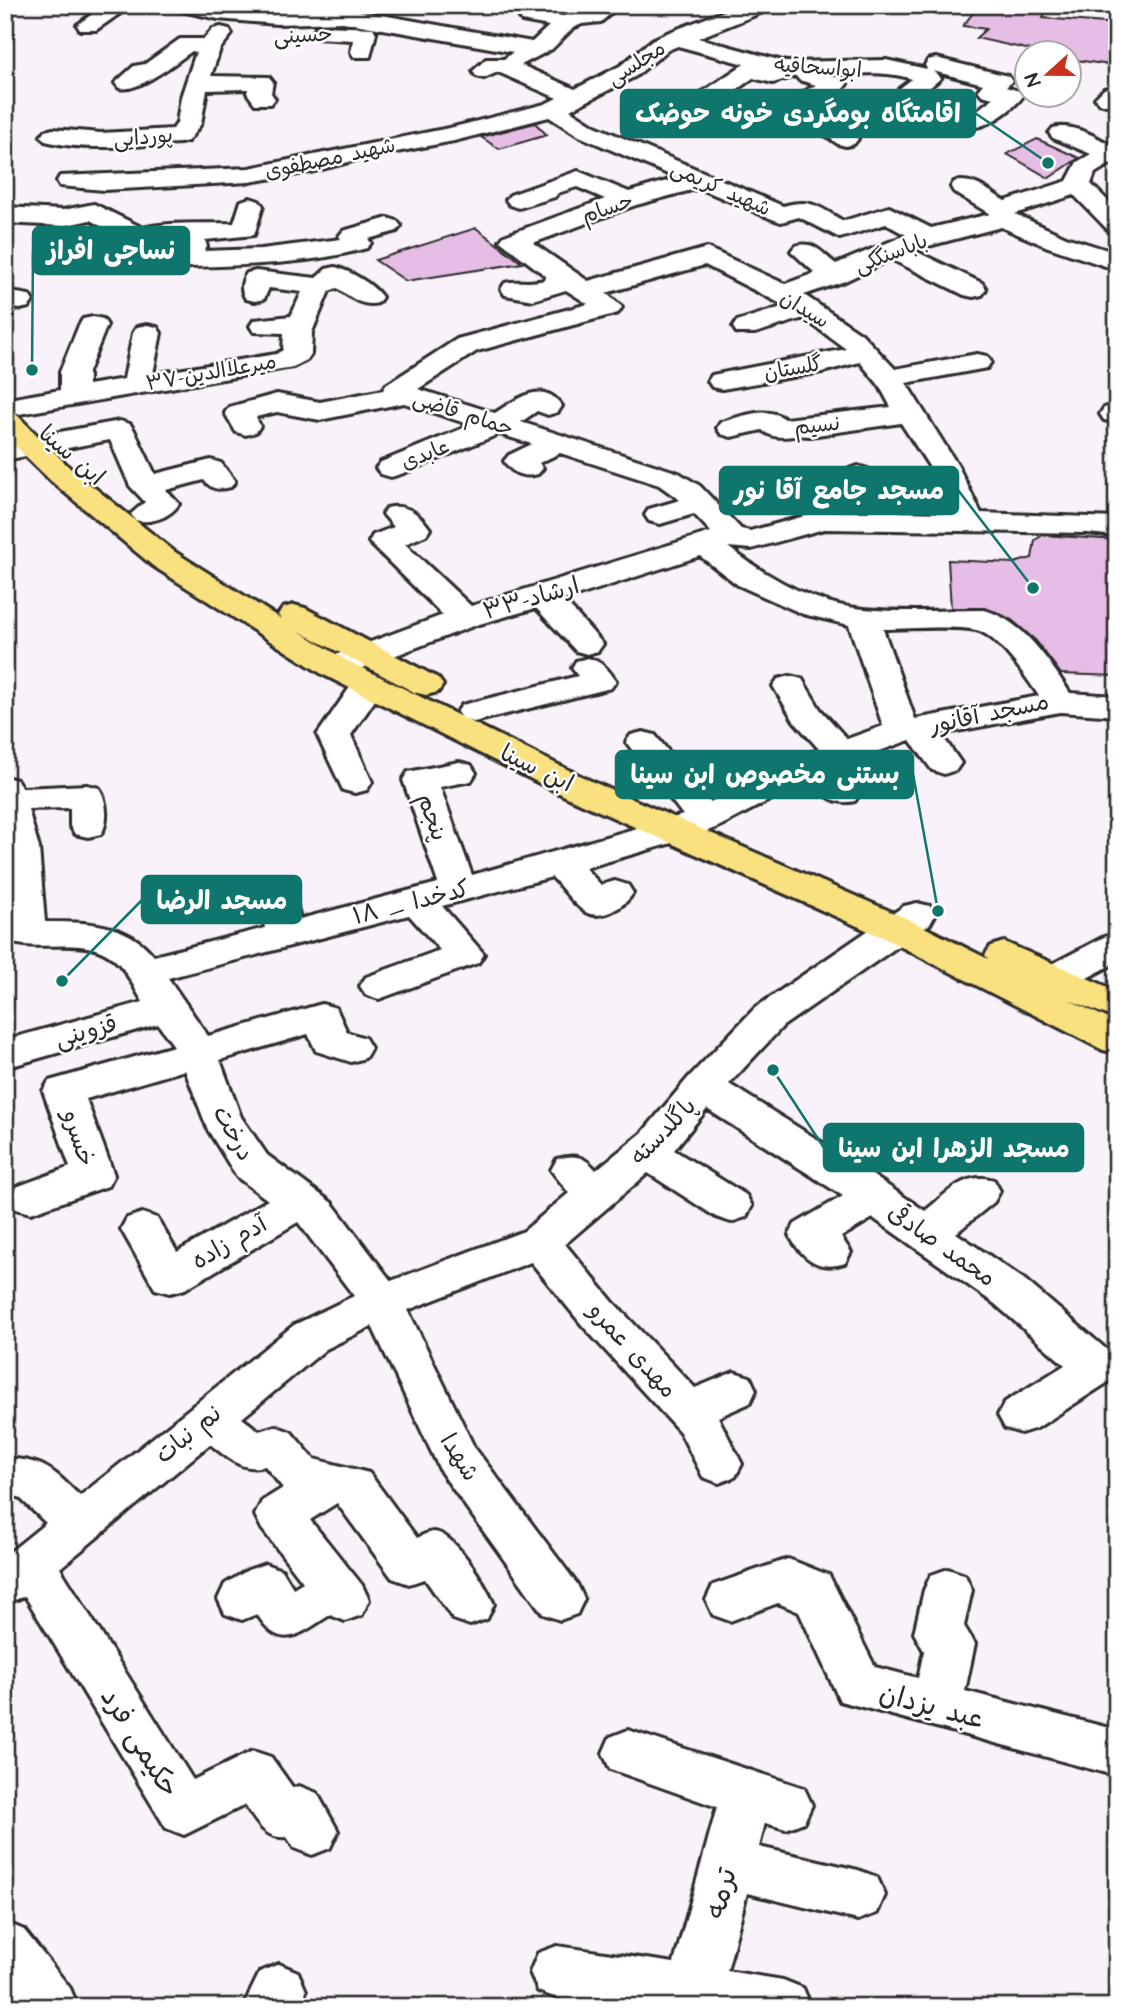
<svg xmlns="http://www.w3.org/2000/svg" width="1122" height="2012" font-family="'Architects Daughter','Playpen Sans Arabic',sans-serif">
<rect width="100%" height="100%" fill="#faf2fa"/>
<filter id="ink" filterUnits="userSpaceOnUse"><feTurbulence type="fractalNoise" baseFrequency=".0143" numOctaves="2"/><feDisplacementMap in="SourceGraphic" scale="14" xChannelSelector="R" yChannelSelector="G"/><feConvolveMatrix kernelMatrix="1 2 1 2 8 2 1 2 1" color-interpolation-filters="sRGB"/></filter>
<g filter="url(#ink)">
<path fill="#e6bde5" stroke="#2b2b2b" stroke-width="2" d="M979,5H1047L1043,18L1117,24V66L1069,59V52H1040L976,38L986,29L963,26Z
M535,123L547,135L499,149L481,137Z
M1037,139L1079,158L1049,178L1007,154Z
M476,228L522,263L406,281L375,260Z
M1043,535L1117,540V676L1061,674L1036,641L1012,620L985,608H951L948,560L1014,563L1032,558L1035,540Z"/>
<g fill="none" stroke-linecap="round" stroke-linejoin="round">
<g stroke="#2b2b2b" stroke-width="6">
<path id="minor" d="M105,5H132L96,30H80L77,25Z
M175,5H217L277,10L343,8L532,42L549,26L522,21L519,16L524,10L522,5H548L550,8L547,13L563,16L588,10L595,5H620L601,22L582,24L573,28L552,49L521,65L575,89L620,66L652,40L667,33L740,5H771L768,10L698,38L786,62L886,60L927,69L925,65L928,60L936,58L1008,76L1012,81L1006,87L1019,91L1023,96C1012,111 983,131 966,127L962,122L993,98L982,95L978,90L983,84L933,71L941,78L929,88L939,97L935,102C921,106 908,101 899,89L912,79C886,70 856,74 829,75L843,79L847,84L843,89L813,106L854,134L858,139L854,144L846,146L838,144L789,110L785,105L789,100L816,85L799,80L796,76L773,83L753,78L722,100L725,104L721,109L681,128L678,134H662L655,126L659,121L700,101L697,98L701,93L744,64L678,46L668,50L636,76L570,110L595,126L783,206C811,198 819,207 843,221L889,207L931,228L990,214L954,192L951,187L954,182C973,177 990,192 1005,201L1067,181L1077,162L1091,154L1053,138L1049,133L1053,128C1071,123 1096,136 1112,146L1117,145V160L1095,173L1091,184L1117,210V233L1108,230L1074,195L1015,214L1066,237L1117,253V270L1048,247L1001,227L913,250L982,283L986,289L982,295L973,297L964,295L891,259L845,281L804,295L862,334L895,369L977,354L987,356L991,362L987,368L906,383L958,466L981,513L1117,518V536L1087,533L824,529L751,549L728,547C766,576 815,605 864,609C904,613 945,610 984,610C1023,620 1049,661 1070,693L1117,696V716L1060,712L941,734L961,763L956,770L944,774L932,770L910,740L835,767L860,793L855,801C833,806 824,794 808,780L718,827L689,838L585,868L601,885L615,881L628,885L633,893C625,907 600,922 584,911C572,903 562,887 552,877L442,906L484,954L478,963L379,999L366,995L360,986L366,977L440,950L409,915L168,978L208,1036L322,1004L336,1008L347,1032L365,1038L371,1048L365,1058L351,1062L316,1051L308,1034L220,1060L241,1117L267,1155L332,1203L391,1281L524,1231L569,1193L551,1170L557,1159C575,1154 584,1156 596,1170L643,1132L689,1077L755,1008L904,906L917,903L930,906L935,915L930,924L783,1026L729,1084L842,1155C860,1139 873,1123 898,1131L904,1141L898,1151L872,1175L925,1211C947,1194 964,1171 994,1180L1000,1191L994,1202L956,1233L1025,1280L1113,1355C1118,1364 1118,1370 1113,1379L1037,1428L1021,1433L1005,1428L998,1415L1005,1402L1065,1365L995,1304L873,1218L841,1237L851,1252L845,1263C819,1272 802,1258 789,1235L795,1224L843,1196L707,1109L674,1150L746,1195L752,1206L746,1217L731,1222L716,1217L648,1173L565,1244L613,1302L695,1388L734,1372L750,1377L756,1390L750,1403L718,1417L742,1464L735,1477L719,1483L703,1477L680,1432L583,1326L531,1262L408,1310L474,1447L577,1584L584,1599L577,1614L560,1620L543,1614L441,1472L372,1326L326,1349L242,1418L259,1431L275,1426L291,1432L314,1459L369,1473L417,1538C421,1536 429,1532 433,1532C455,1532 486,1586 494,1604L487,1619L470,1625L453,1619L425,1579L409,1584L392,1578L337,1503L310,1520L362,1585L369,1600L362,1615L345,1621L330,1615C299,1634 281,1653 257,1614L242,1620L225,1614L218,1599L225,1584L248,1570L265,1564L282,1570L293,1588L303,1582L262,1529L255,1515L262,1501L283,1488L265,1466C242,1472 228,1458 210,1444L60,1568L193,1780L253,1751L271,1757L293,1788L299,1786L317,1793L338,1831L330,1848L312,1855L294,1848L287,1837C265,1840 255,1820 245,1805L184,1835L166,1828L25,1596L5,1604V1556L46,1523L19,1497L5,1496V1458C47,1461 51,1469 80,1496L294,1325L354,1296L298,1222L185,1289L170,1293L155,1289L121,1229L127,1218L142,1213L157,1218L177,1252L268,1200L237,1177L208,1130L185,1070L86,1099L114,1175L108,1186L31,1213L16,1209L10,1198L16,1187L70,1167L43,1091L49,1081L174,1046L158,1024L5,1068V1040L143,1002C135,989 129,975 119,964C92,934 48,952 14,943C0,920 5,810 5,777L17,780L22,788L87,785L99,788C107,800 109,822 101,834L88,837L75,834L70,826V808L28,809L39,848L45,922C85,922 127,922 154,956L265,928L257,891L262,883L275,879L288,883L293,891L300,919L438,883L403,780L408,772L459,762L471,765L476,773L471,781L440,787L472,875L683,815L626,742L631,735L643,732L655,735L710,802L819,749L794,721L773,686L778,679L790,676L802,679L820,709L847,739L883,726L849,625L803,614L738,585L700,556L564,600L603,644L598,651L587,654L576,651L536,608L476,625L346,674L334,677L322,674L318,667L322,660L443,615L369,542L373,535L394,527L383,514L387,508C406,503 419,513 430,529L426,535L405,544L471,606L711,532L694,514L660,524L649,521L645,515L649,509L680,500L659,485L560,453L539,463L543,468L538,474C523,478 513,474 504,461L509,455L532,444L499,434L401,474L391,477L381,474L376,468L381,462L471,425L404,403L320,420L277,412L256,417L260,426L256,432L246,435L236,432L225,413L229,407L277,394L320,402L383,390L386,385L457,339L588,304L566,290L533,300L505,295L501,289L505,283C518,280 530,284 544,280L546,276L500,241L504,236L605,199L577,187L558,193L555,197L519,208L510,205L506,200L510,195L578,171L629,192L677,178L579,136L549,117L454,141L360,159L310,172L249,182L104,190L60,186L57,181L60,176L249,168L454,127L545,104L557,98L498,72L484,78L476,76L473,71L486,59H504L513,52L343,22L277,24L218,19L178,10ZM699,188L772,219L781,222L799,217L840,238L886,224L906,235L836,264C822,254 815,240 795,246L791,251L815,273L785,284L707,248L588,281L533,243L636,205ZM705,265L785,306L737,321L733,327L737,333H755L804,318L846,349L712,375L708,381L712,387L722,389L822,372L860,362L879,385L891,407L785,419C767,405 741,417 721,422L717,428L721,434L731,437L762,430C778,443 792,433 810,436L901,423L929,466L950,513L900,512L868,469L858,466L848,469L843,475L869,512L823,511L750,531L741,529L700,486L679,473L521,422L537,411L548,415L558,412L562,406C543,378 515,400 495,413L418,389L477,351L618,313L622,307L606,293ZM883,629C908,629 952,625 976,630C997,634 1027,678 1039,696L915,719Z
M324,26L373,28L376,33L370,57H354L351,52L353,40L316,38L313,33L316,28Z
M221,27L229,29L232,34L220,49L211,76L269,77L273,82L271,93L275,99L271,104H255L247,93L248,89L207,90L201,124L188,141L180,143C136,145 88,152 45,141L41,136L45,131L53,129L101,133L173,129L177,123L181,97L196,52L192,51C175,63 138,93 119,88L115,83L134,66L145,64L180,39H204L213,29Z
M1112,87L1117,88V102L1107,105L1099,103L1095,98L1104,89Z
M250,198L259,201L263,206L254,235L205,240L207,247L204,251L261,249L341,239L339,236L343,231L388,218L397,221L401,226L397,231L368,239L371,243L367,248C310,264 249,265 190,267C175,268 161,272 147,270C130,268 120,262 111,249L119,236L90,220L63,226L5,223V207L63,210L94,204L143,228C169,221 205,224 234,223L241,201ZM160,239L175,240L181,245C168,256 151,259 137,248L140,244Z
M335,267C350,271 373,284 382,297L378,303C361,307 351,297 337,288L329,291L312,332L311,354L307,360L293,367L19,414L9,411L5,406L9,399L60,390V372L79,325L83,319L93,317L103,319L107,325L88,372V385L124,379L133,333L137,327L147,325L157,327L161,333L153,374L276,354L283,350L284,333L254,332L250,326L254,320L291,316L302,292L269,288L264,299L255,301L246,299C240,291 241,281 247,273L256,271L316,278L326,269Z
M5,291L29,295L33,301L29,307L20,309L5,307Z
M1114,405H1117V423L1104,420L1100,414L1104,408Z
M120,421L130,424L134,430L155,474L211,460L221,463L235,481L231,487C218,490 212,490 204,480L166,490L179,504C169,518 151,524 135,520L131,514L145,502L130,486L110,440L5,460V442Z
M588,658C602,662 608,669 616,681L611,688L474,722L462,719L457,712L462,705L578,676L572,668L576,661Z
M369,674L381,677L386,684L351,735L372,782L367,790L355,793L343,790L317,735L357,677Z
M1117,934V962L1040,1003L1026,1007L1012,1003L1007,994L1012,985L1104,937Z
M788,1559C803,1564 814,1570 829,1575L875,1667L918,1678L924,1651L914,1633L924,1590L931,1575L948,1569L965,1575L972,1590L964,1626L975,1644L965,1691L1117,1730V1776L840,1701L799,1612L778,1603L730,1621L713,1615L706,1600L713,1585Z
M628,1730L804,1788L812,1805L804,1822L786,1829L765,1823L759,1847L858,1870L877,1877L885,1895L877,1913L858,1920L747,1893L727,1971L783,1980L803,1988L811,2007H610L557,1998L538,1991L530,1972L538,1953L557,1946L674,1963L717,1807L610,1769L603,1753L610,1737Z
M5,1922L24,1930L70,1988L78,2007H16L5,1992Z
M279,1964L298,1972L306,1991L300,2007H243L260,1972Z"/>
</g>
<g stroke="#2b2b2b" stroke-width="6">
<path id="major" d="M5,410L15,413L71,469L175,552L281,619L278,615L283,608L294,605L305,608L438,678L443,685L438,692L426,695L414,692L297,630L346,660L591,781L908,919L988,959L985,955L991,946L1004,942L1117,991V1019L1069,1000L1117,1023V1053L1103,1050L882,937L567,797L322,674L153,566L51,481L5,436Z"/>
</g>
<use href="#minor" fill="#fff" fill-rule="evenodd"/>
<use href="#major" fill="#fae180" fill-rule="evenodd"/>
</g>
</g>
<g text-anchor="middle" stroke-width="5" stroke-linejoin="round" paint-order="stroke">
<g font-size="21" fill="#2b2b2b" stroke="#fff">
<text transform="translate(303 35) rotate(-3)" y="7">حسینی</text>
<text transform="translate(636 63) rotate(-33)" y="7">مجلسی</text>
<text transform="translate(818 67) rotate(4)" y="7">ابواسحاقیه</text>
<text transform="translate(143 137) rotate(-5)" y="7">پوردایی</text>
<text transform="translate(330 158) rotate(-12)" y="7">شهید مصطفوی</text>
<text transform="translate(721 188) rotate(24)" y="7">شهید کریمی</text>
<text transform="translate(607 208) rotate(-19)" y="7">حسام</text>
<text transform="translate(891 253) rotate(-21)" y="7">باباسنگکی</text>
<text transform="translate(805 309) rotate(31)" y="7">سیدان</text>
<text transform="translate(793 368) rotate(-10)" y="7">گلستان</text>
<text transform="translate(211 372) rotate(-10)" y="7">۳۷-میرعلاالدین</text>
<text transform="translate(463 413) rotate(18)" y="7">حمام قاضی</text>
<text transform="translate(817 425) rotate(-6)" y="7">نسیم</text>
<text transform="translate(425 454) rotate(-22)" y="7">عابدی</text>
</g>
<g font-size="24" fill="#2b2b2b" stroke="#fff">
<text transform="translate(72 455) rotate(41)" y="8">ابن سینا</text>
<text transform="translate(531 598) rotate(-16)" y="8">۳۳-ارشاد</text>
<text transform="translate(989 713) rotate(-12)" y="8">مسجد آقانور</text>
<text transform="translate(537 768) rotate(26)" y="8">ابن سینا</text>
<text transform="translate(433 817) rotate(71)" y="8">پنجم</text>
<text transform="translate(411 902) rotate(-14)" y="8">۱۸ _ کدخدا</text>
<text transform="translate(86 1031) rotate(-16)" y="8">قزوینی</text>
<text transform="translate(663 1131) rotate(-46)" y="8">پاگلدسته</text>
<text transform="translate(234 1133) rotate(61)" y="8">درخت</text>
<text transform="translate(79 1138) rotate(72)" y="8">خسرو</text>
<text transform="translate(229 1242) rotate(-30)" y="8">آدم زاده</text>
<text transform="translate(942 1245) rotate(35)" y="8">محمد صادقی</text>
<text transform="translate(633 1350) rotate(48)" y="8">مهدی عمرو</text>
<text transform="translate(188 1434) rotate(-39)" y="8">نم نبات</text>
<text transform="translate(460 1457) rotate(58)" y="8">شهدا</text>
</g>
<g font-size="28" fill="#2b2b2b" stroke="#fff">
<text transform="translate(932 1705) rotate(15)" y="10">عبد یزدان</text>
<text transform="translate(141 1742) rotate(58)" y="10">حکیمی فرد</text>
<text transform="translate(720 1893) rotate(-75)" y="10">ترمه</text>
</g>
</g>
<path fill="none" stroke="#0f766e" stroke-width="2.5" d="M1048 163L975 113M32 370L33 250M1033 588L958 490M938 911L913 774M62 981L142 900M773 1070L824 1148"/>
<g fill="#0f766e" stroke="#fff" stroke-width="2.5">
<circle cx="1048" cy="163" r="7"/>
<circle cx="32" cy="370" r="7"/>
<circle cx="1033" cy="588" r="7"/>
<circle cx="938" cy="911" r="7"/>
<circle cx="62" cy="981" r="7"/>
<circle cx="773" cy="1070" r="7"/>
</g>
<g fill="#0f766e" stroke="#0f766e" stroke-width="2.5">
<rect x="621" y="90" width="354" height="47" rx="7"/>
<rect x="33" y="227" width="156" height="47" rx="7"/>
<rect x="720" y="467" width="238" height="47" rx="7"/>
<rect x="616" y="751" width="297" height="47" rx="7"/>
<rect x="142" y="876" width="159" height="47" rx="7"/>
<rect x="824" y="1124" width="259" height="47" rx="7"/>
</g>
<g font-size="26" text-anchor="middle" font-weight="bold" fill="#fff">
<text x="798" y="122">اقامتگاه بومگردی خونه حوضک</text>
<text x="111" y="259">نساجی افراز</text>
<text x="839" y="499">مسجد جامع آقا نور</text>
<text x="765" y="783">بستنی مخصوص ابن سینا</text>
<text x="222" y="909">مسجد الرضا</text>
<text x="954" y="1157">مسجد الزهرا ابن سینا</text>
</g>
<rect width="1122" height="2012" fill="none" stroke="#fff" stroke-width="28"/>
<rect x="14" y="14" width="1094" height="1984" fill="none" stroke="#2b2b2b" stroke-width="2.5" filter="url(#ink)"/>
<g transform="translate(1048 74) rotate(249)"><circle r="33" fill="#ffffff" stroke="#aaaaaa" stroke-width="2"/>
<path d="M0-5L12 26L0 18L-12 26Z" fill="#c8321e"/>
<text y="-10" font-size="19" font-weight="bold" text-anchor="middle" fill="#2b2b2b">N</text>
</g>
</svg>
